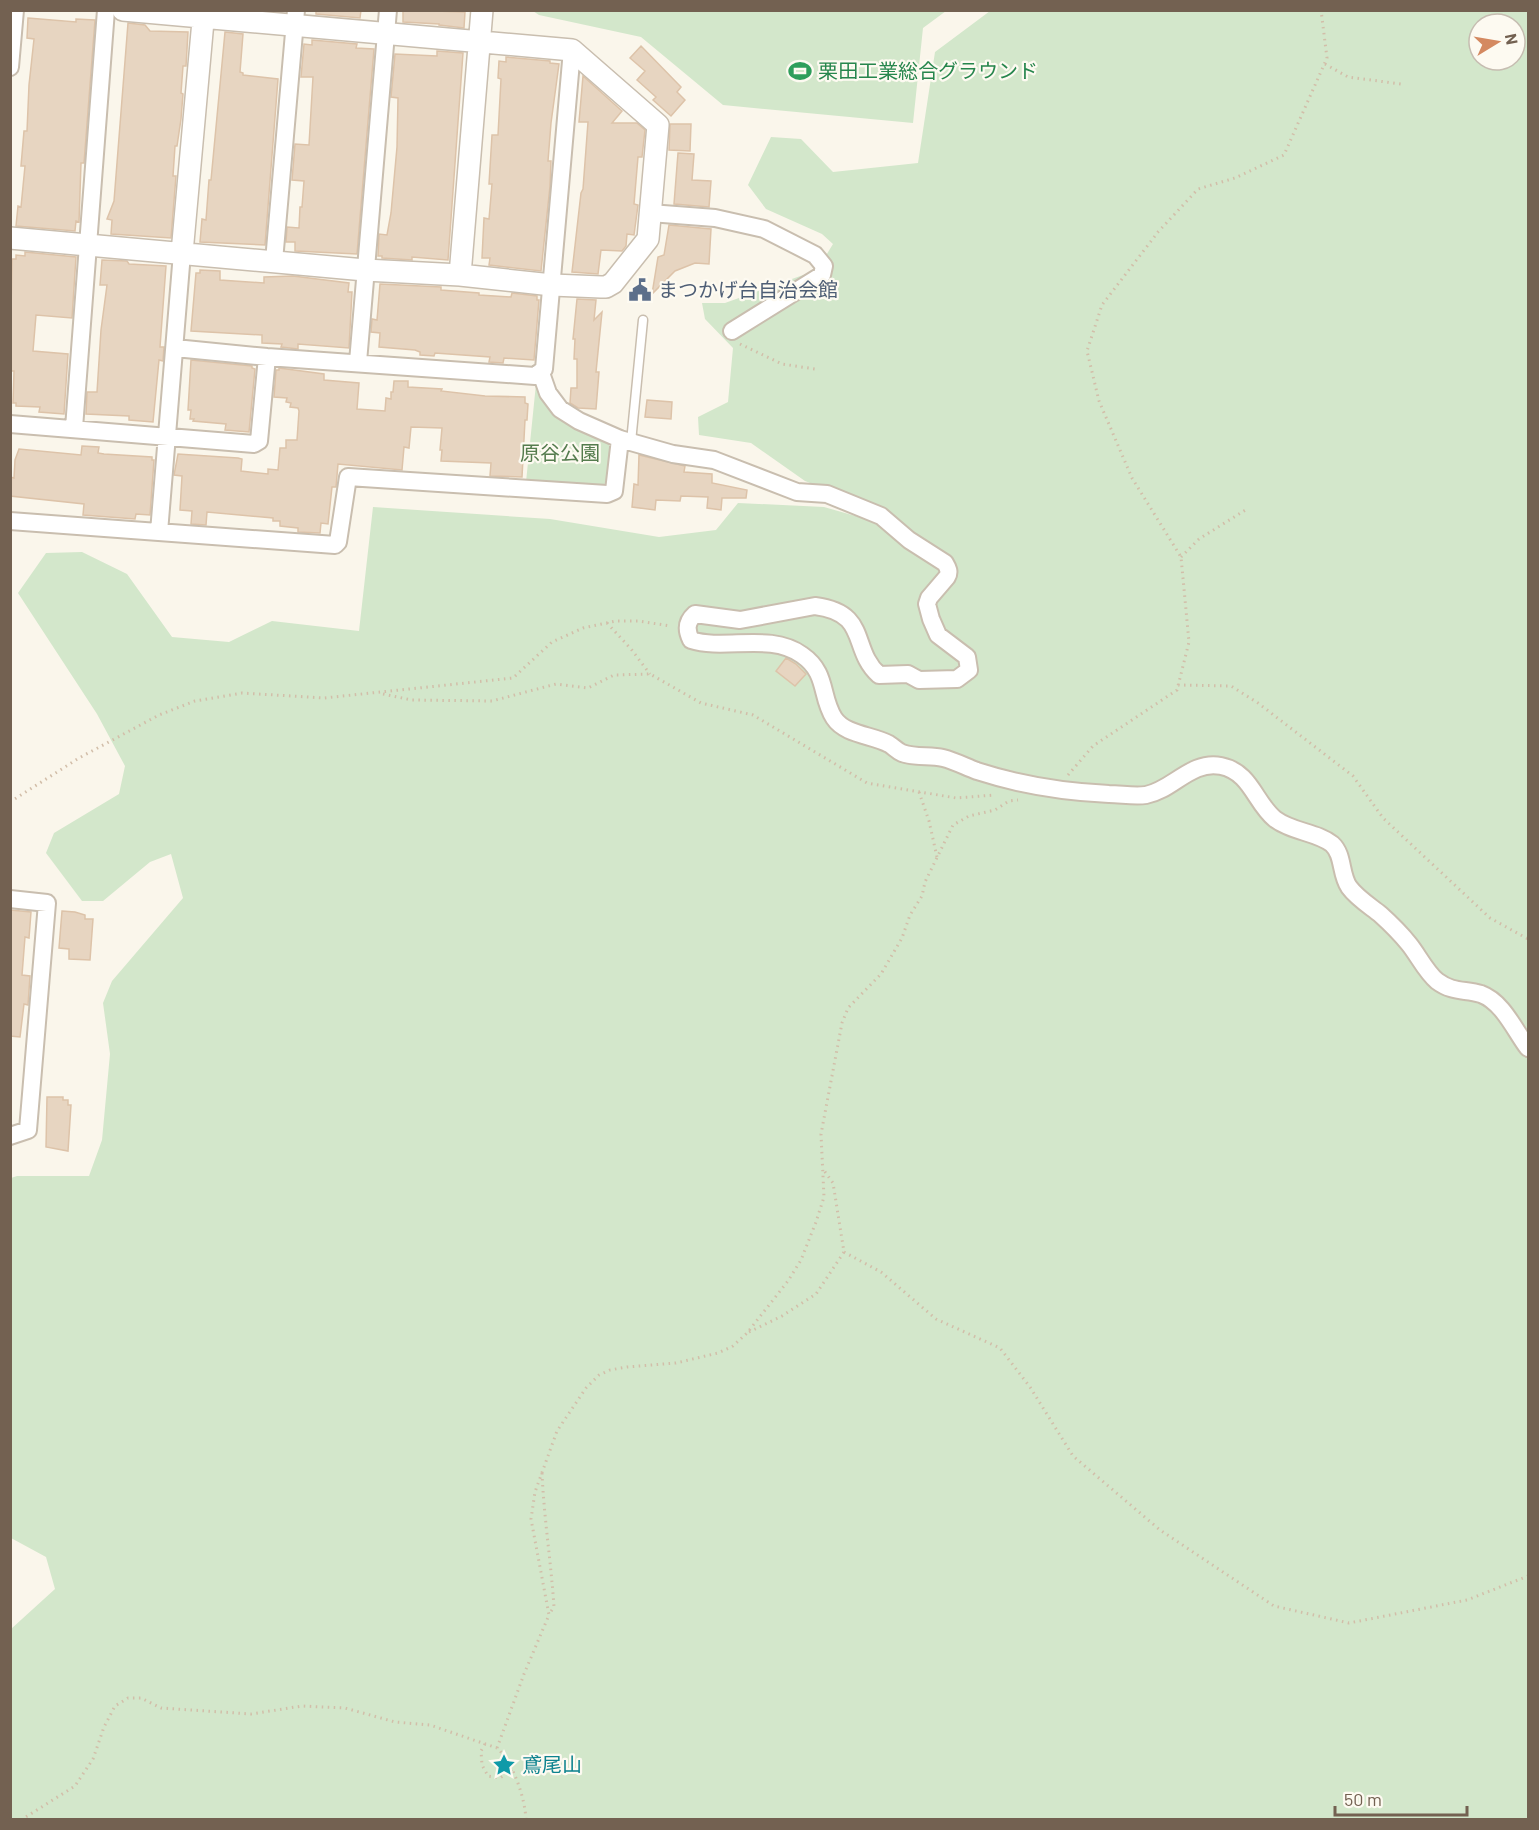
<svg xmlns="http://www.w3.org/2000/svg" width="1539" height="1830" font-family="Barlow,'Noto Sans JP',sans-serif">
<rect width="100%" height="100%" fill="#faf6eb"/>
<path fill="#d3e7cb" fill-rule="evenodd" d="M533,11H946L923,28L913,123L723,105L641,37L539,15Z
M990,11H1528V1819L11,1820V1629L55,1589L46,1557L11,1538V1178L17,1176H89L102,1140L110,1054L103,1003L112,981L183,898L171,854L150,862L103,901H82L46,853L54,833L119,794L125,766L97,714L18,593L46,553L82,552L127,574L172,637L229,642L272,621L359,631L373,507L550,519L659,537L716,530L738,503L824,507L880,523L888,513L805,481L751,443L699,435L698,417L728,402L733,348L705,319L702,303H725L817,270L833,244L822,234L766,209L748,185L771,137L801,139L833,172L918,163L935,52ZM1479,24H1515V60H1479Z
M536,384L608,439C612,450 611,477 603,486L526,482Z"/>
<path fill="#e7d5c1" stroke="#ddc3a9" stroke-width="1.5" d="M316,10H361L360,18L316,14Z
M403,10L465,12L464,28L439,25V24L403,22Z
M28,18L76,22V19L95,20L84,163H81L79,222L76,221L75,231L16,226L18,206L21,207L25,166H21L24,131H27L29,85L34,39L27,38Z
M128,23L145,25L150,31L188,32L186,66H183L181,93L183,94L181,119L177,146H175L173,176H176L171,238L111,234L112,220L107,219L114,201Z
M225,32L243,34L240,72L243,73V75L278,79L265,245L200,242L202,219L206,220L209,180H211Z
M312,40L357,44L356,48L374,49L357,254L295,251V242H286L287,227L299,228L300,207H302L304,181L292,180L295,144L309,145L313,77H301L304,44L312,45Z
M641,46L681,87L677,92L685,100L671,116L653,100L656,97L637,80L645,71L630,58Z
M437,51L463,53L448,260L412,257V260L382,258V256H378L379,234L387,235L391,213L397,147L398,98L391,97L395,54L437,56Z
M506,57L550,61V63L559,64L551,123L548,161H551L550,186L541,271L489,265L490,258H482L484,218L489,219L492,184H489L492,135H498L501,79L498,78L499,61L506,62Z
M583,76L622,111L612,123H637L645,130L642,157H638L634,204L638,205L634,235L627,234L626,246L622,251L601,250L598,274L572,272L581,193L583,189L588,122H579Z
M670,124H691L690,151L669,150Z
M678,153L694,154L692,180L711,181L709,207L674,204Z
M669,225L711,229L709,264L695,263L675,271L652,294L658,257L664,255Z
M25,252L76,257L72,318L36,315L33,351L68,354L64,414L39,412L40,407L16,406V403H13L14,371H10L12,259H16V255L25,256Z
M102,260L127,261L129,264L166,266L160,347H164L163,361L159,360L153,422L129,420V416L86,414L87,392H97L101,330L107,285H100Z
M200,270L220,271V280L264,283V277L293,276L349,283L348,292H352L349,348L298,344V349L281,347L282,344L262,343V335L191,331L196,273H200Z
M380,284L441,287V290L479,293V295L511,297L512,293L537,296V300H539L534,360L504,358L503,363L489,362L490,357L435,353L434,356L420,355V352L415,350L379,347L380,333L371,332L372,319L377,320Z
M577,299L596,300L594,320L602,312L596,372H599L596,409L578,408L570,403L571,388H577V359H574L575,339H573Z
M191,360L252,366V368L255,369L249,432L225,430L226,424L193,421L194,419H190L191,410H188Z
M279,368L324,374V380L359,383L357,409L385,411L386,398L391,399V392H393L394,381H408V387L442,389L441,391L485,396L525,397V403L528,404L527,420H525L522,477L490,476L491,463L441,461L442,450H440L442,428L411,427L409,448L404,447L402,470L338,464L336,487H332L328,524L321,523L320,533L298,532V528L280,526V521H273V518L207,512L206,525L191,524L192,511L180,510L182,476L174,475L178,454L238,458L242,459L241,471L268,474V469L278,470L280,448H286V440H297L299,411L298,408L290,407L291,403L286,402L287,398L274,397L276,370H279Z
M647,400L672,402L671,419L645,417Z
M82,446L99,447L98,453L104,454L152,457V460H154L150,515L136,514L135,519L83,515L84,504L10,496V477L14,478L15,460L19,449L81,455Z
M639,455L685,466L684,472L712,474V483L747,490L746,498H722L721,510L707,508L708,497L681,496L680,501L656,500L655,510L632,507L634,484L638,485Z
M786,658L796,664L806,674L795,686L776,671Z
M10,910L31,912L29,938L25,937L22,975L30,976L28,1005L24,1004L20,1037L10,1036Z
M62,911L75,912L85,915V919H93L90,960L69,959V949L59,948Z
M47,1097H63V1100H68V1105H71L68,1151L46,1147Z"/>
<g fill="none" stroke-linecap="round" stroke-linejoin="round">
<g stroke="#c9beaf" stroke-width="11">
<path id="service" d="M631,442L643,320"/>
</g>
<g stroke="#c9beaf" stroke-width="20">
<path id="minor" d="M10,67L15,10
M650,213L715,218L764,229L815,255L824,266L822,275L732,331
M274,261L296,10
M175,348L267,357L535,376L544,369L572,50
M358,362L388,10
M541,373L548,393L560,409L579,421L620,439L673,454L714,460L797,492L827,494L881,516L909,540L945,563C948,568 950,572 947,577L929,598L927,604L931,619L938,635L967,657L969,670L957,679L919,680L908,674L879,675C850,649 870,613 815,606L740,620L695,614C686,622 686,630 691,640C725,651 770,632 802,655C828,673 820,696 834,718C845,735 873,735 889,744C894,747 897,751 902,753C915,758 930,755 943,758C955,761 966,767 977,771C1020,785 1065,792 1109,794C1121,794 1134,797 1146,795C1173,790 1191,760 1221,766C1251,772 1255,803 1275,819C1292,832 1317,832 1332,844C1344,855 1340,874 1349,887C1357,898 1370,906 1380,914C1390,923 1401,934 1409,944C1418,955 1426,972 1437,981C1453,993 1465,989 1481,994C1503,1002 1515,1031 1528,1048
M10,424L254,444L259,441L267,357
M74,428L106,10
M10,521L335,545L338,542L348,477L607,494L614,491L620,439
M159,532L182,253
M10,899L47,903L28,1130L10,1136"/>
</g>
<g stroke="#c9beaf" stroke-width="24">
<path id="tertiary" d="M10,238L365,270L460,275L552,285L601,287H606L613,283L648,239L658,125L572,50L123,10
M182,253L204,10
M460,275L482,10"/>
</g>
<path stroke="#d2bea9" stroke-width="3" stroke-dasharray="1.5 4.5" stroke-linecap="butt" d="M1325,64L1348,77L1401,84
M740,344L782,364L815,369
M1181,557L1199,539L1247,509
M607,623L631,649L650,674
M1178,685L1231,686L1258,703L1353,776L1383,818L1490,918L1528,939
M383,694L412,700L492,701L556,684L588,688L614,675L650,674L701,703L753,715L867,783L956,798L995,795
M1068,775L1093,746L1177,690L1189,642L1181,557L1132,478L1099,401L1087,351L1102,305L1158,232L1198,189L1235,178L1284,155L1327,58L1321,10
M919,792L929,821L937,857
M10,802L79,758L159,715L195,701L242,693L324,698L513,678L552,642L583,628L616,621H638L671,626
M844,1252L881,1272L936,1319L1000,1348L1030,1387L1073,1456L1160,1530L1274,1606L1349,1623L1467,1600L1528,1576
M749,1332L782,1316L816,1294L844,1252L833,1183L823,1169
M542,1473C544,1518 551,1562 554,1607L549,1614
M485,1744L481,1751L482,1765L488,1776L500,1778L513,1769
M497,1748L524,1674L549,1615L531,1519L535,1492L557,1431L586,1388L599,1375L610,1370L627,1367L676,1363L718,1353L733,1346L747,1333L788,1281L801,1260L816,1222L824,1197L821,1134L842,1023L848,1008L881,974L902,938L910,915L922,896L925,882L953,825L969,816L995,810L1009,801L1018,800
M21,1820L75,1786L93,1759L104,1727L115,1706L128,1698H141L161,1708L251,1714L302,1706L345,1708L395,1722L430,1725L497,1748C513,1763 525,1797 526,1820"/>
<use href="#service" stroke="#fff" stroke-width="8"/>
<use href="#minor" stroke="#fff" stroke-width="16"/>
<use href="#tertiary" stroke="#fff" stroke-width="21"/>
</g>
<defs>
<g id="stadium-bare" transform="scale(1.8)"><path d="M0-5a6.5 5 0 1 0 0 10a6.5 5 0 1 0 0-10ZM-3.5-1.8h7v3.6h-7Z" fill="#2e9e5b" stroke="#fdfaf1" stroke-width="2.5" paint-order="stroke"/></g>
<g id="civic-bare" transform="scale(1.8)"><path d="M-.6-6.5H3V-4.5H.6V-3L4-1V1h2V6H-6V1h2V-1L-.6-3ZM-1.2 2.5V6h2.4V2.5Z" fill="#5c6f8a" stroke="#fdfaf1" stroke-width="2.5" paint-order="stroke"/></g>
<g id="sight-bare" transform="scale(1.8)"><path d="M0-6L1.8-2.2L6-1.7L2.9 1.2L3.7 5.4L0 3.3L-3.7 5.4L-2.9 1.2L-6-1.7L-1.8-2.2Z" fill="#0f9aa8" stroke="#fdfaf1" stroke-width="2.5" paint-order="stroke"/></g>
</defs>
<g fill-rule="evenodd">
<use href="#stadium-bare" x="800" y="71"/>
<use href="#civic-bare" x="640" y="290"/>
<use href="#sight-bare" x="504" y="1765"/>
</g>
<g text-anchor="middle" stroke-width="4.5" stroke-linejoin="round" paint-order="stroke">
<g font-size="20" fill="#27864d" stroke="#fdfaf1" text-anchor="start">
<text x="818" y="78">栗田工業総合グラウンド</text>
</g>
<g font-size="20" fill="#4e5e75" stroke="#fdfaf1" text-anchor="start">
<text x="658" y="297">まつかげ台自治会館</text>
</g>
<g font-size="20" fill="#557c4e" stroke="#fdfaf1">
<text x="560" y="460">原谷公園</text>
</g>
<g font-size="20" fill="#0d838f" stroke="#fdfaf1" text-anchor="start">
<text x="522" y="1772">鳶尾山</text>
</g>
</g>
<rect width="1539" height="1830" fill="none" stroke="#736151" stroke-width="24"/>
<g transform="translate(1497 42) rotate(79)"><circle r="28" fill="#fdfaf1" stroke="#c6bdb1" stroke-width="1.5"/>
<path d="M0-4.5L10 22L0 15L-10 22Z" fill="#d48960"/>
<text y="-9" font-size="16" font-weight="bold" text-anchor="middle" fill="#736151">N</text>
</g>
<path d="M1335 1806v9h132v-9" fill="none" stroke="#736151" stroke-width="3"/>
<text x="1344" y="1806" font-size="18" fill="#736151" stroke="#fdfaf1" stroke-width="4.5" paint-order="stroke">50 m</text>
</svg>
